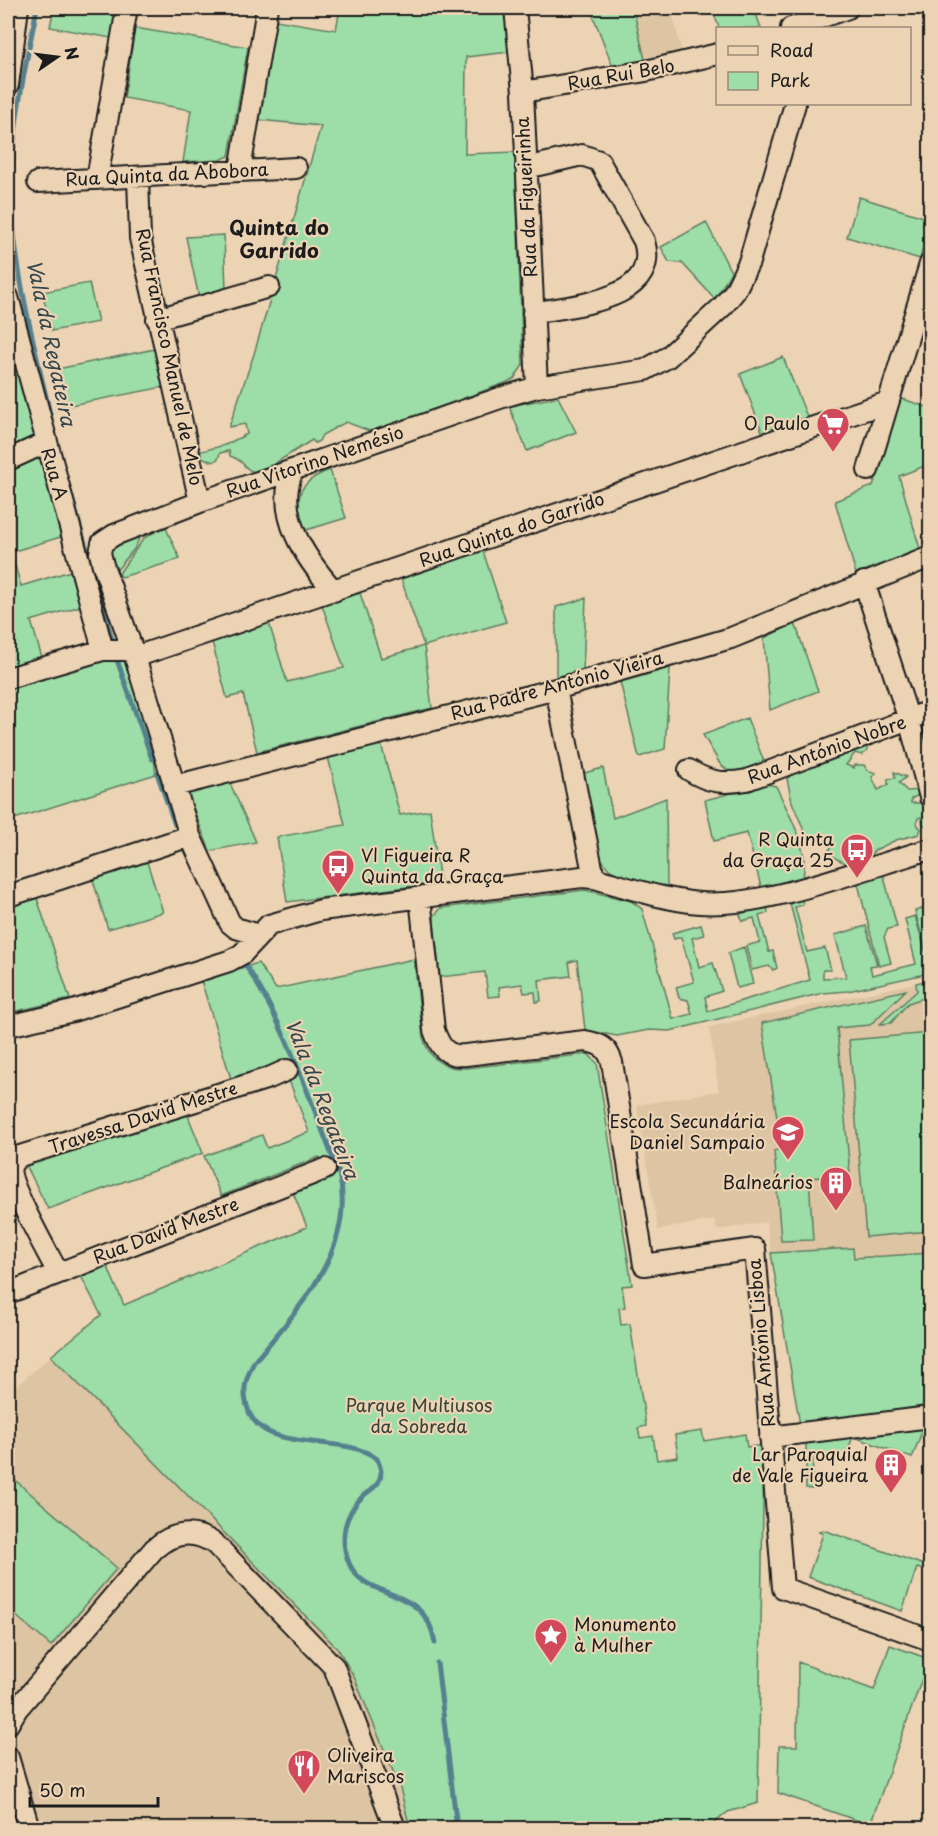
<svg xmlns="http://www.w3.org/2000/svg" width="938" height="1836" font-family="'Playpen Sans',sans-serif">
<rect width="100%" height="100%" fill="#ecd3b4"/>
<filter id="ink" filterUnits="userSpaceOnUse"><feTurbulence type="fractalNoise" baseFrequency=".0167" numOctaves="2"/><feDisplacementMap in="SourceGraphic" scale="12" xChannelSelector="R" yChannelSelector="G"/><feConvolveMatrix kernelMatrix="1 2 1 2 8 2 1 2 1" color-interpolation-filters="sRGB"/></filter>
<g filter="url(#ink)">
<path fill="#ddc4a3" d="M633,8H671L682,53L645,60Z
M930,980V1405L800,1425L766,1222L717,1230L714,1220L658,1230L637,1105L719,1091L709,1027Z
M51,1356L338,1649L354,1677L400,1788L410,1828H8V1393Z"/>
<path fill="#9ddda7" stroke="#5c7c62" stroke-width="1.5" d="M54,8H116L111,38L50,27Z
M340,8H505L509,52L466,57L465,154L515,152L523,365L514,379L505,383L372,432L346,422L322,435L319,441L315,443L312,440L277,462L276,467C239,480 252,462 230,456L229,451L220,453L218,459L213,462L199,456L198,452L225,445L247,434L245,424L229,427L254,354L321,126L259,120L276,20L336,30Z
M590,8H633L645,60L613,67Z
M712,8H754L761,28H719Z
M135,28L248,47L229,156L220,160L183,162L191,110L124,98Z
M859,197L930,219L920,259L847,237Z
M706,222L731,272L715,299L682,263L669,262L661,247Z
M224,235L226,291L199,298L186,237Z
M89,283L98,322L52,331L42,292Z
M155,349L164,387L66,406L57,369Z
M783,357L808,419L763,434L740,374Z
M8,366L20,374L35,439L64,536L11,552L21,586L74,570L84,605L31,621L42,658L8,669Z
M558,397L576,432L527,451L509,406Z
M900,398L930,408V464L899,476L920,549L856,574L835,501L873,486Z
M330,470L346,518L303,531C294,499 296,482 330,470Z
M165,526L180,559L122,577L119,574L122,569L144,538Z
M141,535L134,549L116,571C98,549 122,539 141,535Z
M483,551L506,622L424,646L432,708L257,752L243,694L227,698L212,642L269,623L287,682L344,668L322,605L360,593L381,658L424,646L401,579Z
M586,598L583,670L556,677V607Z
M795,623L818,691L770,710L764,638Z
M126,659L153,751L156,774L8,821V685L86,660Z
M670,668L665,749L639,757L620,682Z
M747,718L765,764L731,773L720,764L703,735Z
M381,744L400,815L430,810L440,883L287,902L277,837L345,825L328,757Z
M867,746V751L862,755L855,753L846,765L854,768L855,765H864L867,770L876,773L872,777L878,790L888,785V779L895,778L894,772L906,777L899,783L907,791L919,790L920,794L911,799V803H923L929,829L923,824L921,817L918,818L917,824L921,829L919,834L896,840L875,850L869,856L845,863L835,858L829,850L832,846L830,842L807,837L792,802L787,779L792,774Z
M603,768L613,818L666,798L667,888C649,882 629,879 612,871C591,859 589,797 584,773Z
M229,781L256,842L210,851L188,795L192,791Z
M766,784L776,786C787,811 812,851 802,880L761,887L747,833L714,841L705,800Z
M146,859L163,912L108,929L92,877Z
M883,873L897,927L888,929L884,937L891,963L879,966L857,880Z
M585,890L631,901L642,909L673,1019L692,1014L688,1000L679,998L676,987L694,982L681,937L674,939L672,933L701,925L704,935L692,938L699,967L713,963L722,991L705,997L708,1011L810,980L789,900L801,896L803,905L795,907L807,952L825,948L831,970H823V978L846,977L835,935L866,926L877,965L870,966L872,975L916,964L905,919L915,916L928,960L915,911L925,908L930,926V973L848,991L823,993L670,1031L649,1030L617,1036L585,1030L577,960L569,962L571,976L539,980L541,1001L536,1002L535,992L524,993L522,984L499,987L500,996L488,997L485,972L440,977L434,923V916L441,908Z
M36,895L70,999L8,1013V906Z
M767,906L768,913L759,916L769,952L773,951L777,968L773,970L769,966L752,970L746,946L760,942L754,918L742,921L740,914Z
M744,947L753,984L737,988L728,953Z
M414,959L423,1037C429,1059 444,1069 466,1068L588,1054L597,1063L632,1285L622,1286L625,1307L619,1308L621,1325L630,1324L646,1426L638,1428L640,1438L653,1436L657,1460L678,1457L675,1435L702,1431L704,1441L745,1434L747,1447L764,1445L758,1803L728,1812L708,1828H410L400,1788L354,1677L338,1649L51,1356L101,1315L81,1276L106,1263L124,1305L307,1227L292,1190L324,1166L319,1157L221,1196L204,1156L262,1135L267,1148L309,1132L282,1062L231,1079L201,980L258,963L276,989Z
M930,980V996L908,1003L891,1023L880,1024L917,991L916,983Z
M906,990L870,1025L837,1028L850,1175L809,1178L813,1240L781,1241L774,1151L782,1149L762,1023Z
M930,1033V1231L866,1237L849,1040Z
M186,1111L203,1153L48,1209L25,1163Z
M853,1248L854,1258L930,1253V1405L800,1425L771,1253Z
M923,1429L912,1458L857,1438V1436Z
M853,1436L844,1462L813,1452L812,1489L806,1488V1441Z
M8,1474L117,1568L51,1646L8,1609Z
M823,1530L930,1567V1572L917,1568L902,1611L808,1577L823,1534L819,1532Z
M890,1645L929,1659L870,1825L778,1793L779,1746H797L798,1662L874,1690Z"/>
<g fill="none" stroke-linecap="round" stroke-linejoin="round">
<path stroke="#55818f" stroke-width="5" d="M37,8C24,72 9,141 12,207C16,281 36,351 52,423
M69,487L113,643
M117,660L152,759
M157,773L175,825
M246,966C288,1029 311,1104 339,1173C357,1248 299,1308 254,1362C246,1378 242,1389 247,1406C260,1457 344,1431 377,1459C380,1466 383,1473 379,1481C376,1488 368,1491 363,1496C344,1514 339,1539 349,1563C365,1603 425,1582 435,1643
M437,1663L457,1828"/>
<g stroke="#1c1c1c" stroke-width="24">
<path id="minor" d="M515,8L523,92L537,387
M791,28L848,8
M8,85L18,8
M523,92L646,71L718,54
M526,168L582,155L599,161L644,241C662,301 572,305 533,313
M240,170L267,8
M138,177L140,238L200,502
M97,179L127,8
M38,182L296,168
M8,297L103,650
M157,319L269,287
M8,460L45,443
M293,470C274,514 305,558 334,591
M868,470L930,264
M864,582L909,720L930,797
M135,657L888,402
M8,678L103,650H132
M556,689L594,878
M689,770C709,783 724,784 747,780L930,711
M174,786L556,689L731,638L930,557
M8,896L190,836
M420,897L434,1030C440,1048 447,1057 466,1055L585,1041C601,1044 607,1047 612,1062L644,1265L755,1249L783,1588L930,1640
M259,935L236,928L230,923L190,836L135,657L103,565L100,553L102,543L114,535L200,502L503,397L537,387L645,370L668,357L723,306L735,291L749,262L795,104
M8,1026L73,1011L229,961L242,954L269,925L321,910L582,877L594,878C629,888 664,900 700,903C766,908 865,868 930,849
M58,1273C49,1255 7,1182 11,1167C12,1162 17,1159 20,1156L269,1078L287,1070
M8,1293L325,1169
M770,1437L930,1417
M8,1724L17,1709L154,1549C173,1532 194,1529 215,1544L334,1667L395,1828
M8,1757L29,1828"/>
</g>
<use href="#minor" stroke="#ecd3b4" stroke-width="20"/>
</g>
</g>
<defs>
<g id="supermarket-pin" transform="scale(1.725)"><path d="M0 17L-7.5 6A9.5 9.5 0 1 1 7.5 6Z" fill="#d1495b" stroke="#ecd3b4"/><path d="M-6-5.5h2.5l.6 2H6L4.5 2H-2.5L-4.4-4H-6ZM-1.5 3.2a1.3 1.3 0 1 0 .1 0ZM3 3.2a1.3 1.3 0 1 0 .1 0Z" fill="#fff"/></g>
<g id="bus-pin" transform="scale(1.725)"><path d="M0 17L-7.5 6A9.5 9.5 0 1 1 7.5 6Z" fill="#d1495b" stroke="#ecd3b4"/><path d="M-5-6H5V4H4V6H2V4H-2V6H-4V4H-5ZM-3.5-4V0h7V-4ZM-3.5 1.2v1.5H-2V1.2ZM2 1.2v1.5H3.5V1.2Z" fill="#fff"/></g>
<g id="school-pin" transform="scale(1.725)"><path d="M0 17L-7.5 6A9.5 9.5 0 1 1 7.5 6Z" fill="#d1495b" stroke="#ecd3b4"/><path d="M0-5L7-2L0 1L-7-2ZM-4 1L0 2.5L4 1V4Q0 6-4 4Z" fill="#fff"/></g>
<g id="building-pin" transform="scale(1.725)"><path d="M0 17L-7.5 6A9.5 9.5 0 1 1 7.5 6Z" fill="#d1495b" stroke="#ecd3b4"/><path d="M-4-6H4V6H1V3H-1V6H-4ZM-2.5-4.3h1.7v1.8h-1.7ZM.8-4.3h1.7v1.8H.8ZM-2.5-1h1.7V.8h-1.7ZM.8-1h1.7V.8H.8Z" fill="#fff"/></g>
<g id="sight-pin" transform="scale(1.725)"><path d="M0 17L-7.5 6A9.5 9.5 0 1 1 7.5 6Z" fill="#d1495b" stroke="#ecd3b4"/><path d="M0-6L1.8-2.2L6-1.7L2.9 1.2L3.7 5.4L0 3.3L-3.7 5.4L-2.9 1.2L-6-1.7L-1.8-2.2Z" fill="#fff"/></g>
<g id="restaurant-pin" transform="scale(1.725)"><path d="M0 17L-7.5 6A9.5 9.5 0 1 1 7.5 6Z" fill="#d1495b" stroke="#ecd3b4"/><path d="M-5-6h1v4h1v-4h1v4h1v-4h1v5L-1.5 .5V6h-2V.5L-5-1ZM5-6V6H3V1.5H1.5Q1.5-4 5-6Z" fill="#fff"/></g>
</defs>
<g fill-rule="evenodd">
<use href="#supermarket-pin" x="833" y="424"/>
<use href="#bus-pin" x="857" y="850"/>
<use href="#bus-pin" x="338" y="866"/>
<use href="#school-pin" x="788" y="1132"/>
<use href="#building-pin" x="836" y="1183"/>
<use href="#building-pin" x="891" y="1465"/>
<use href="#sight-pin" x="551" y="1635"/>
<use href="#restaurant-pin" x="304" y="1766"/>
</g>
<g text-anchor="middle" stroke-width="4.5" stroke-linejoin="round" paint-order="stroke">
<g font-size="18" fill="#1c1c1c" stroke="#ecd3b4">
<text transform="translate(621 75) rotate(-10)" y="6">Rua Rui Belo</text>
<text transform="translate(167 175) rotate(-3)" y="6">Rua Quinta da Abobora</text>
<text transform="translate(527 197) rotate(-93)" y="6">Rua da Figueirinha</text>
<text transform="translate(169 357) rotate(78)" y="6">Rua Francisco Manuel de Melo</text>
<text transform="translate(315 462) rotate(-19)" y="6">Rua Vitorino Nemésio</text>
<text transform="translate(54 474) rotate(74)" y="6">Rua A</text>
<text transform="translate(512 530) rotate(-19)" y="6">Rua Quinta do Garrido</text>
<text transform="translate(557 686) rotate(-15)" y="6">Rua Padre António Vieira</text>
<text transform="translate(827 750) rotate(-20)" y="6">Rua António Nobre</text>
<text transform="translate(143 1118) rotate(-18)" y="6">Travessa David Mestre</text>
<text transform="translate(166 1231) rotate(-21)" y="6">Rua David Mestre</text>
<text transform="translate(762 1343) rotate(-95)" y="6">Rua António Lisboa</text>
</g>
<g font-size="18" fill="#1c1c1c" stroke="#ecd3b4" text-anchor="end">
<text x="810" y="430">O Paulo</text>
<text x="834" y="846">R Quinta<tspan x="834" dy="21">da Graça 25</tspan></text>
<text x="361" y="862" text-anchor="start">Vl Figueira R<tspan x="361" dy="21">Quinta da Graça</tspan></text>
<text x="765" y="1128">Escola Secundária<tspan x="765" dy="21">Daniel Sampaio</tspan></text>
<text x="813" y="1189">Balneários</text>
<text x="868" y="1461">Lar Paroquial<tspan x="868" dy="21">de Vale Figueira</tspan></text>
<text x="574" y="1631" text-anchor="start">Monumento<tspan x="574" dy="21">à Mulher</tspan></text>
<text x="327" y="1762" text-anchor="start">Oliveira<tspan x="327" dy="21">Mariscos</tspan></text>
</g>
<g font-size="18" fill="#364338" stroke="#ecd3b4">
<text x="419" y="1412">Parque Multiusos<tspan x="419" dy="21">da Sobreda</tspan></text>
</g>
<g font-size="20" font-weight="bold" fill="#1c1c1c" stroke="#ecd3b4">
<text x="279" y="235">Quinta do<tspan x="279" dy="23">Garrido</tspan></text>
</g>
<g font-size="20" font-style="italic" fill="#34464c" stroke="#ecd3b4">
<text transform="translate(51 343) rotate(78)" y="7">Vala da Regateira</text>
<text transform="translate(322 1099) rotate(69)" y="7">Vala da Regateira</text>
</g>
</g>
<rect width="938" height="1836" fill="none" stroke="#ecd3b4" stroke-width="30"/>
<rect x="15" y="15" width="908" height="1806" fill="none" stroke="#1c1c1c" stroke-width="2" filter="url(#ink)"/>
<rect x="716" y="27" width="195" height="78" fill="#ecd3b4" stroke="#998a77" stroke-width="1.5"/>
<rect x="728" y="46" width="30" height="9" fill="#ecd3b4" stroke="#998a77" stroke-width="1.5"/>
<text x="770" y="57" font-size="18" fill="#1c1c1c">Road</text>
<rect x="728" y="72" width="30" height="18" fill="#9ddda7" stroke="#998a77" stroke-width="1.5"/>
<text x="770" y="87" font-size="18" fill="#1c1c1c">Park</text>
<g transform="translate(57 57) rotate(76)" stroke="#ecd3b4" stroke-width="4.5" paint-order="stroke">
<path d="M0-4.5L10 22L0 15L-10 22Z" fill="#1c1c1c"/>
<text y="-9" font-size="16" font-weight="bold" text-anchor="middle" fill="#1c1c1c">N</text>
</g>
<path d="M30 1797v9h128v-9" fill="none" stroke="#1c1c1c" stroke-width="3"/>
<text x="39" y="1797" font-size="18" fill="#1c1c1c" stroke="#ecd3b4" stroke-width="4.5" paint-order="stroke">50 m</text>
</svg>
